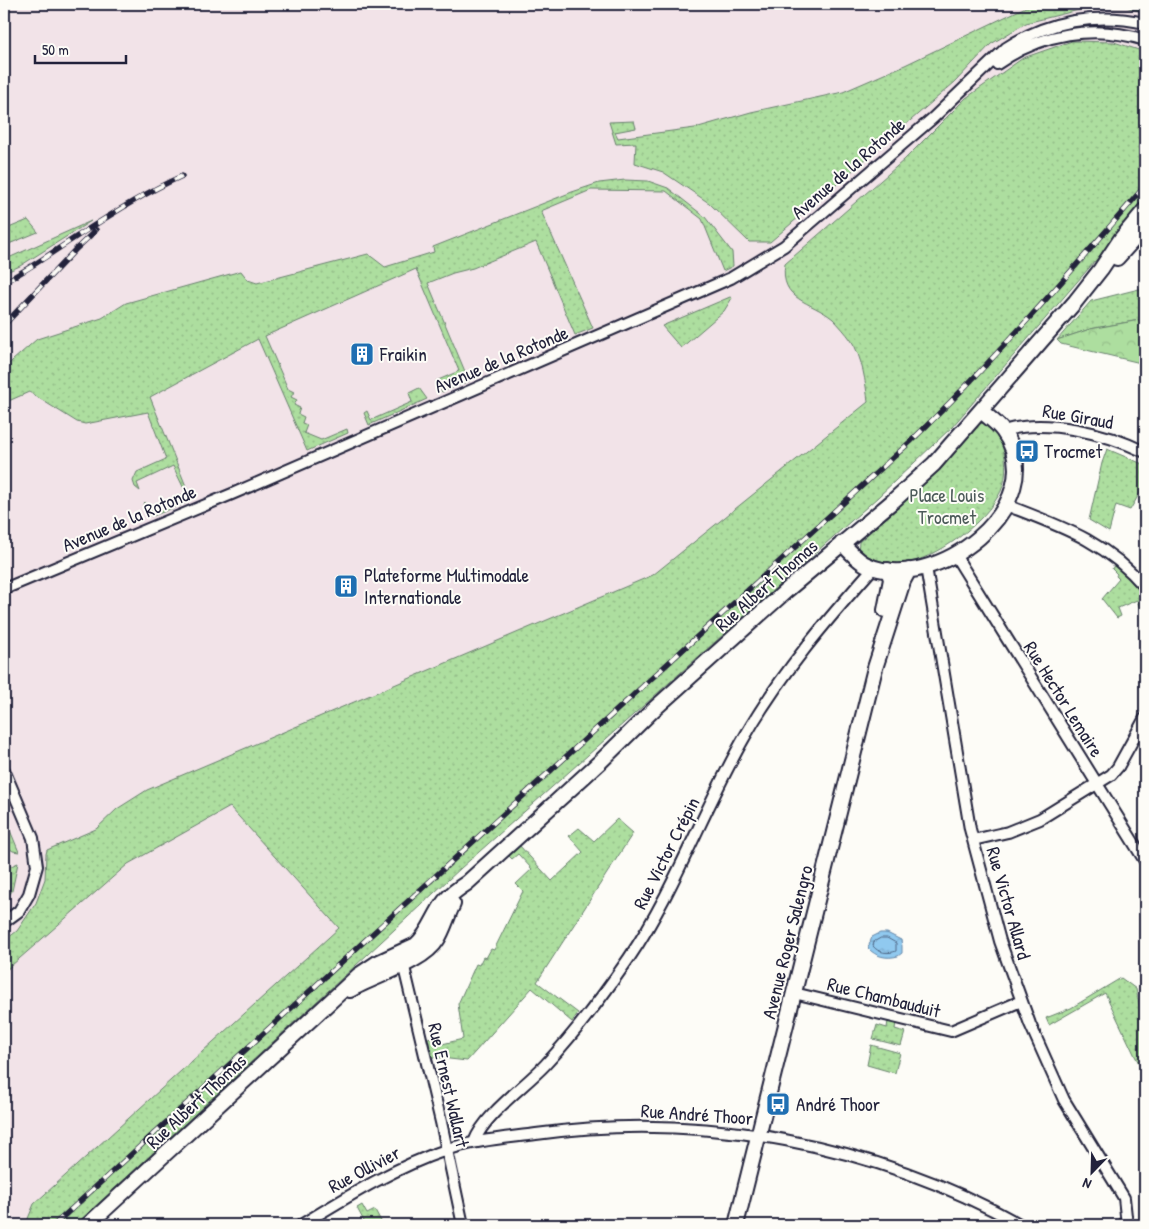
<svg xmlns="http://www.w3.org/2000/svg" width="1149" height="1229" font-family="'Patrick Hand',sans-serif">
<defs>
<pattern id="grass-dots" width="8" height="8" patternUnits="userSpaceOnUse" patternTransform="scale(1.25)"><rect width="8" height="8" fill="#adde9f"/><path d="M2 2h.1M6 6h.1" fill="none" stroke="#95be8a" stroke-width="1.8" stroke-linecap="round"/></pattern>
<pattern id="forest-crowns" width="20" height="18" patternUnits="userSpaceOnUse" patternTransform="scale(1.25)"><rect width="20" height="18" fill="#adde9f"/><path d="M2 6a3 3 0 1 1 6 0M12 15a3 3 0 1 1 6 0" fill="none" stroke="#95be8a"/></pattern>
<pattern id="water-ripples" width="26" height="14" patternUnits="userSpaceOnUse" patternTransform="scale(1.25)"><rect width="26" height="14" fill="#90c9ef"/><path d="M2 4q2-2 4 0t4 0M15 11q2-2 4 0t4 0" fill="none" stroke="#7cacce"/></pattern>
</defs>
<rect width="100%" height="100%" fill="#fdfcf7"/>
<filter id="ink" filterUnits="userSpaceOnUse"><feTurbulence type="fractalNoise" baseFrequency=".02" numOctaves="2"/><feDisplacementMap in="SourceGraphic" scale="10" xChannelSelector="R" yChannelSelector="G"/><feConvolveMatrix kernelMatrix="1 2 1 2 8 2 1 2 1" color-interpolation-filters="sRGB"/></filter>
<g filter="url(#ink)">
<path fill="#f2e3e8" d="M4,4H1145V203L952,427L878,497L461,868L75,1225H4Z"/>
<path fill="url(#grass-dots)" stroke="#68806d" d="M1032,4H1145V13L1126,7L1083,9L1026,23L991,44L955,82L770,242H749L709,203L663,172L635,163L636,143L616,144L609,122L634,121L636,128L615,132L618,138L695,128L751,112L843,92L905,65Z
M1072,41L1114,42L1145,52V203L952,427L878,497L461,868L75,1225H23L27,1221L34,1204L339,928L230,807L128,864L4,972V941L17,931L36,903L45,879L46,854L47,850L96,829L117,809L147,790L653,575L868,402C866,384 862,356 851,340C846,333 839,325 833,319C811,301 779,301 785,264L904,160L966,98L1023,58Z
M625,180L648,181L668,188L705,217L732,252L733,266L723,271L702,219L666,191L591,190L541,211L593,328L575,335L536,242L473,268L453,273L428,283L469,381L442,392L436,381L459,371L416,269L265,336L288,389L294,392L291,397L297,400L294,405L300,408L298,414L304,417L302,423L307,425L304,433L321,440L347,429L348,433L307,451L258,339L150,397L190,496L187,498L188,502L153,516L147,515L143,504L145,502L149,509L186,493L173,466L137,483L140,491L135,487L133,481L137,472L166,459L148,412L85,424L77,422L29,392L4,403V368L37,339L102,318L126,303L241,271L248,280L257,283L368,254L385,267L434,252L433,247L572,192L599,183Z
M28,220L38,232L4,246V230Z
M91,221L20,266L4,273V260Z
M1139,289H1145V319L1090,329L1057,340L1091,301Z
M730,297L732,298L724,311L681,348L662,326Z
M419,388L427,399L369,425L364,413L367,411L371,420L412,402L409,393Z
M980,423C990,424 994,430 999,439C1007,454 1008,475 1001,491C985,523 937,559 902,564C888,565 869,558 858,550L859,542L922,486L943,464Z
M1107,449L1145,465V484L1130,510L1116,505L1109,532L1089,520L1102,463Z
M1114,565C1126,576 1145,591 1145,607L1140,609L1137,600L1118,608L1121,616L1117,618L1102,599L1119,579L1116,576L1117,574L1112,569Z
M4,816L19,852L13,851L4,845Z
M617,819L633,833L537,982L578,1013L572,1022L532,988L467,1061L432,1057L428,1038L436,1036L438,1045L463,1039L458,1004L476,964L479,965L483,957L486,958L491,949L494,950L523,891L516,884L532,869L518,854L512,859L508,855L519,845L552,881L583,852L569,836L579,828L594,841Z
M18,863L12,891L4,902V869Z
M1121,978L1136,989L1140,1008L1145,1015V1074L1135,1056L1105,993L1049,1025L1046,1018L1071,1008Z
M888,1021L896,1023L895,1029L905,1032L901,1046L873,1039L877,1025L887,1028Z
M871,1045L900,1053L895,1073L867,1065Z
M362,1205L367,1214L375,1210L383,1225H366L357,1208Z"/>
<path fill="url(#forest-crowns)" stroke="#68806d" d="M1145,319V364L1061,344L1057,340L1090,329Z"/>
<path fill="url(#water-ripples)" stroke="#6486a7" d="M880,933H887L901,940L902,946V953L898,956C887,959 876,957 868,948L872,937Z"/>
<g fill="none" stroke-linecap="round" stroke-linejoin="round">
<path stroke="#4e6583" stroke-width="1" d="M881,938H887L896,943V951C889,954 878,953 873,946L874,942Z"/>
<g stroke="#22223b" stroke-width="14">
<path id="minor" d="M997,64C1041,33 1094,24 1145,40
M1003,431C1046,418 1106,433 1145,452
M1006,505C1060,526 1106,541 1145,587
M955,555L1145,861
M926,567L970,829L1000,941L1030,1024L1064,1100L1124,1198L1127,1225
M4,589L232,494L731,278L784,246L933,118L1006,48C1047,21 1097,12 1145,23
M4,770L33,838L37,866L29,894L19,911L4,922
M973,840L1008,832L1040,819L1111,775L1118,767L1145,718
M402,959L441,1122L463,1225
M794,993L951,1031L1021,1001
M474,1142C485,1114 523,1088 545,1065C576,1032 603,996 629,958C675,890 703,810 744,738C779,676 827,620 874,567
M301,1225C347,1197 395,1167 446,1150C475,1140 506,1138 536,1134C702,1111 874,1143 1021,1225"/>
</g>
<g stroke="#22223b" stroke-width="18">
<path id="tertiary" d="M1117,258L1145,227
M842,543C849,551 856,559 865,564C933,598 1056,503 1003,431C997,423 988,417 981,411
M885,610L891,579L888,570
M350,990C374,976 424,962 437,940C444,929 447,916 453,904
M88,1225L359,975L377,963L416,945C430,933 434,915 445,901C451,894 459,888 467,883L601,761L653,710L787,590L893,501L934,464L1075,302L1101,269L1121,239L1145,210
M736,1225L875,668L903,581L909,570"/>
</g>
<use href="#minor" stroke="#fdfcf7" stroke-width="10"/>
<use href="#tertiary" stroke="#fdfcf7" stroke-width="14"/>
<g stroke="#22223b" stroke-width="5.5">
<path id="rail" d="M4,282C30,269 54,251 79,235C112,214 146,192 182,176
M4,325L75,250L96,230
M54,1225L910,442C993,362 1069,274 1145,186"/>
</g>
<use href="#rail" stroke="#fdfcf7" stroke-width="4" stroke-dasharray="11" stroke-linecap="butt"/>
</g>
</g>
<defs>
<g id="building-square" transform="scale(1.25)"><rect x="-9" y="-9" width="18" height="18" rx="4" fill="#1f6fb2" stroke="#fdfcf7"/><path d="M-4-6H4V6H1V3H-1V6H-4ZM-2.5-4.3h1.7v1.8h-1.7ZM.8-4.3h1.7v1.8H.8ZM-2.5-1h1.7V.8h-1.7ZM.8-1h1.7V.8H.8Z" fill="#fff"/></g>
<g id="bus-square" transform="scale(1.25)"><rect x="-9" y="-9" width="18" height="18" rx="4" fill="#1f6fb2" stroke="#fdfcf7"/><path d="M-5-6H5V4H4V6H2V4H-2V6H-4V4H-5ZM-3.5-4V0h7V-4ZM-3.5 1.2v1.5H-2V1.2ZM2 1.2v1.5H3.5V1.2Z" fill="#fff"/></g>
</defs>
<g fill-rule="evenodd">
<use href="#building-square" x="362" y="354"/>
<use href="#bus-square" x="1027" y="451"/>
<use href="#building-square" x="346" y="586"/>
<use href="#bus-square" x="778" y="1104"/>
</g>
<g text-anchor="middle" stroke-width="4" stroke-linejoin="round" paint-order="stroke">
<g font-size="19" fill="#22223b" stroke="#fdfcf7">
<text transform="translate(848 168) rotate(-41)" y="7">Avenue de la Rotonde</text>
<text transform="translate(501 359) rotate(-23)" y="7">Avenue de la Rotonde</text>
<text transform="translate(1078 416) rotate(10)" y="7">Rue Giraud</text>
<text transform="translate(129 518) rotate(-23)" y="7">Avenue de la Rotonde</text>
<text transform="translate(766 585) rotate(-41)" y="7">Rue Albert Thomas</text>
<text transform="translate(1064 699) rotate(58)" y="7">Rue Hector Lemaire</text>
<text transform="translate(666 853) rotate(-63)" y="7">Rue Victor Crépin</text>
<text transform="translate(1009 903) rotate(74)" y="7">Rue Victor Allard</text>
<text transform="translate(787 942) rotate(-76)" y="7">Avenue Roger Salengro</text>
<text transform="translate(884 997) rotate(14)" y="7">Rue Chambauduit</text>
<text transform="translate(449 1085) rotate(77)" y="7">Rue Ernest Wallart</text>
<text transform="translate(196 1101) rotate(-43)" y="7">Rue Albert Thomas</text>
<text transform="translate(697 1114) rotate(4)" y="7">Rue André Thoor</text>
<text transform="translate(364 1169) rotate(-28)" y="7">Rue Ollivier</text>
</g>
<g font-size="19" fill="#22223b" stroke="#fdfcf7" text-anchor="start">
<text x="380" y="361">Fraikin</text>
<text x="1044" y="458">Trocmet</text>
<text x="364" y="582">Plateforme Multimodale<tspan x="364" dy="22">Internationale</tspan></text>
<text x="796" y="1111">André Thoor</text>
</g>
<g font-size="19" fill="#4c5a59" stroke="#fdfcf7">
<text x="947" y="502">Place Louis<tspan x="947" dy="22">Trocmet</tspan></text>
</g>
</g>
<rect width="1149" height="1229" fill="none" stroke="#fdfcf7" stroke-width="20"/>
<rect x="10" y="10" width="1129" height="1209" fill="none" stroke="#22223b" stroke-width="2" filter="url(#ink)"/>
<g transform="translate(1092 1172) rotate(203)" stroke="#fdfcf7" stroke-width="4" paint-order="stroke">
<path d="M0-4L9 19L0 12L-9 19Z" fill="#22223b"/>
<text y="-8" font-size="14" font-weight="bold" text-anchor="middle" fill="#22223b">N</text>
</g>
<path d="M35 55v8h91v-8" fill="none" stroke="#22223b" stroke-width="2.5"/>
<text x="42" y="55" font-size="15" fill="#22223b" stroke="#fdfcf7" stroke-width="4" paint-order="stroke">50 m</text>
</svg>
